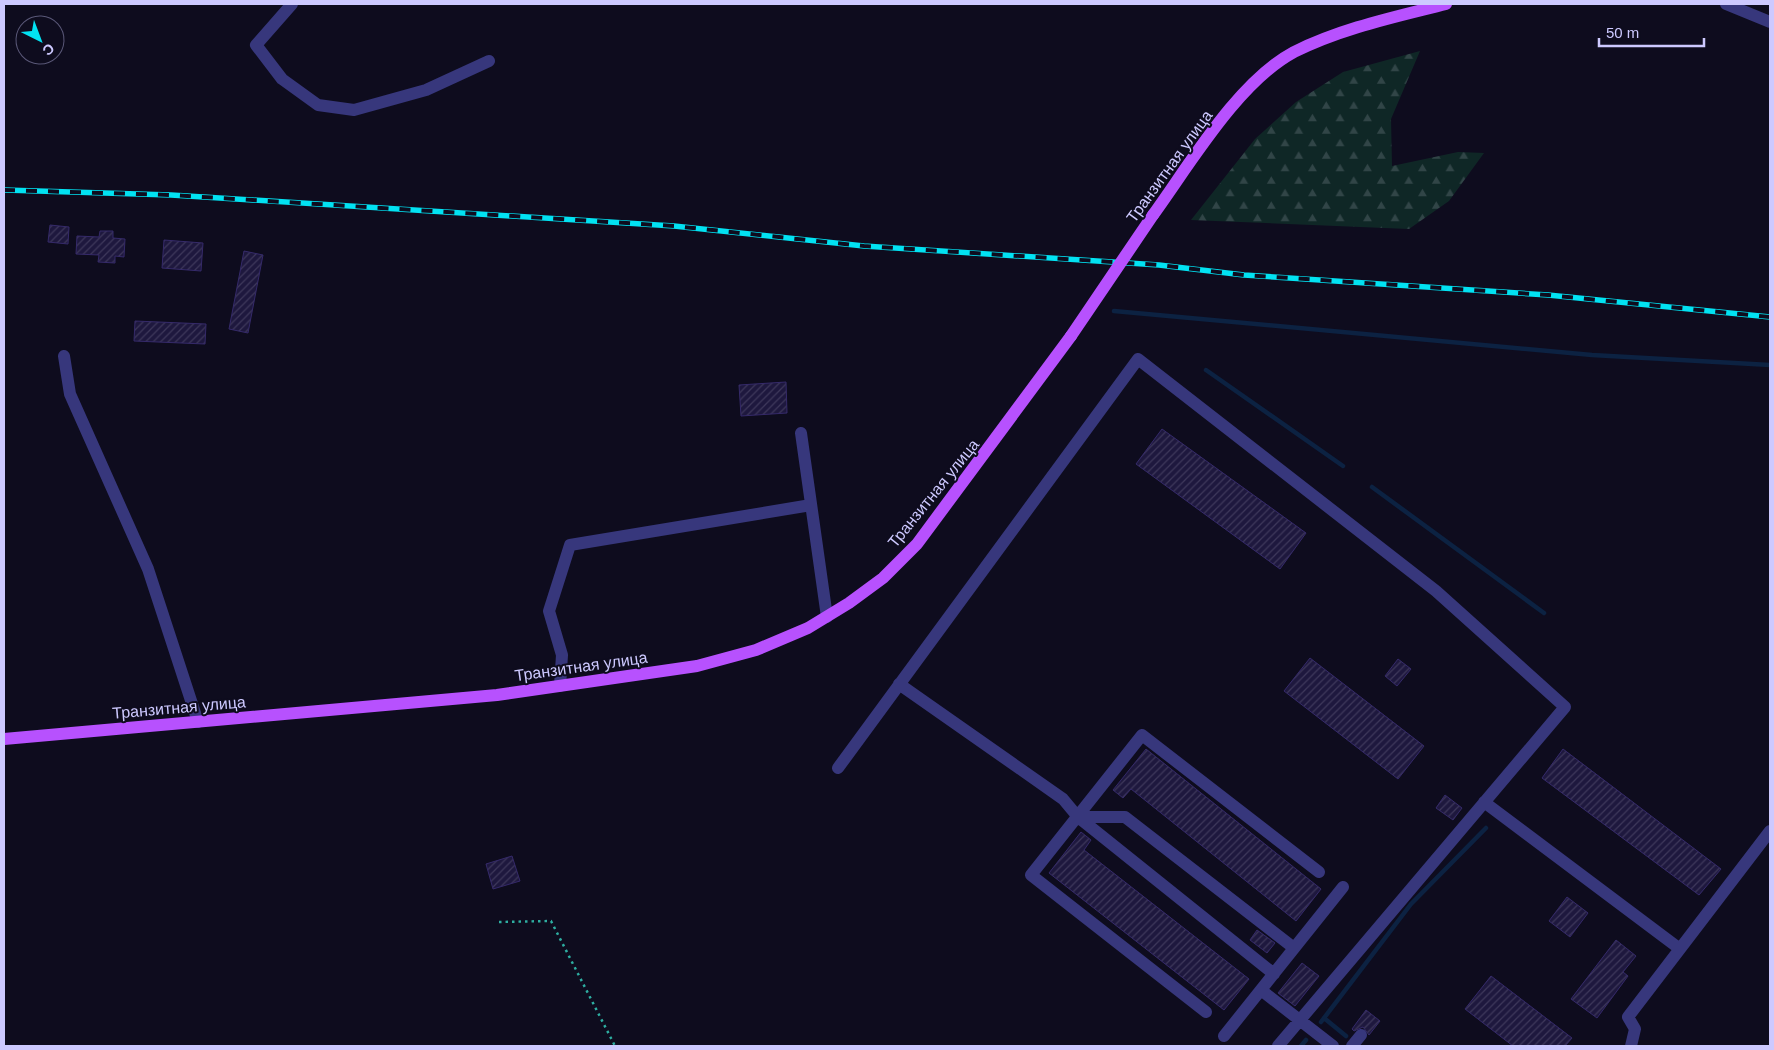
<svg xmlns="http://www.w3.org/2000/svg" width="1774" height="1050" font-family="Helvetica,sans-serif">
<defs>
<pattern id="forest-firs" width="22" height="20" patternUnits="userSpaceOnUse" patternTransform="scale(1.25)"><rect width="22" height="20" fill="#0f2726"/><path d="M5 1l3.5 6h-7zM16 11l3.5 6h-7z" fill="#314547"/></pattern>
<pattern id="building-hatch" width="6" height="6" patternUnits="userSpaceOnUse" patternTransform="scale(1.25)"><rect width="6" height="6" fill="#1e183e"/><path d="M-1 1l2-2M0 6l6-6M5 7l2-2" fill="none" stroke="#3e385b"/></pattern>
</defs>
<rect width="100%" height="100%" fill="#0e0c1e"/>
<path fill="url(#forest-firs)" d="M1420,51L1391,119L1392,166L1458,152L1484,153L1449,201L1409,229L1191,220L1255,139L1296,102L1343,72Z"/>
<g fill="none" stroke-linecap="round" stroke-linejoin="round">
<path stroke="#0c2242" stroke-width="4.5" d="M1114,311L1592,355L1770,365
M1206,370L1343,466
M1372,487L1544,613
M1324,1018L1346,1036
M1321,1022L1411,904L1486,828
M1301,1046L1306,1040"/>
</g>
<path fill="url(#building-hatch)" stroke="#352a6a" d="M50,225L69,227L68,244L48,242Z
M100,231H113V238L125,239L124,257L115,256V263L98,262L99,255L76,254L77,236L99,237Z
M164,240L203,243L201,271L162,268Z
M244,251L263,255L248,333L229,329Z
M135,321L206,324L205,344L134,341Z
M786,382L787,413L741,416L739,385Z
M1162,429L1306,533L1280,569L1136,464Z
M1310,658L1424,746L1398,779L1284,691Z
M1398,659L1411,669L1397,686L1385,676Z
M1146,749L1321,889L1296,921L1131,789L1123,798L1113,790Z
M1563,749L1721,869L1699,895L1542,778Z
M1445,795L1462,808L1453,820L1436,808Z
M1081,832L1091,840L1084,850L1249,979L1224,1010L1049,873Z
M512,856L520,881L493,889L486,864Z
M1567,897L1588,913L1570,937L1549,921Z
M1257,930L1275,943L1267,953L1250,940Z
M1616,940L1636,956L1623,972L1628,976L1597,1018L1571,999Z
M1302,963L1319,976L1295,1006L1278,993Z
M1491,976L1572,1038L1565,1046H1513L1465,1009Z
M1366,1010L1380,1021L1369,1035L1363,1027L1354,1031L1352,1029Z"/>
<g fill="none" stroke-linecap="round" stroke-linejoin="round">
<path stroke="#2eaea1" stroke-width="2.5" stroke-dasharray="2.5 4" stroke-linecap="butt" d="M499,922L551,921L615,1046"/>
<path stroke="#37377c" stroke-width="12" d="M292,4L256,45L282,79L318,105L354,110L426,90L489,61
M1726,4L1770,22
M64,356L70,394L148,569L198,722
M801,433L827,617
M899,684L1063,799L1078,817L1274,974
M560,686L562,655L549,611L570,545L811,505
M838,768L1138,359L1436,591L1565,707L1278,1046
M1484,802L1680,949
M1078,817H1125L1294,948
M1261,990L1333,1046
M1206,1012L1031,875L1142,735L1319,872
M1224,1036L1343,887
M1352,1046L1361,1035
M1631,1046L1635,1029L1628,1017L1770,831"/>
<path stroke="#b751fe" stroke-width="12" d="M1153,215C1190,164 1238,82 1294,52C1342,28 1395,17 1446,4
M4,739L497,695L697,666L756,650L808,628L849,603L883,578L917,544L1071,336"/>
<g stroke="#02e2f2" stroke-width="5.5">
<path id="rail" d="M4,190L171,195L674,226L864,246L1159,265L1244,275L1548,295L1770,317"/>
</g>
<use href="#rail" stroke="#0e0c1e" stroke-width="4" stroke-dasharray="11" stroke-linecap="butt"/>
<path stroke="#b751fe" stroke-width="12" d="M1071,336L1153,215"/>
</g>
<g text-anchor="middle" stroke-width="4" stroke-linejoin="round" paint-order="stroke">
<g font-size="16" fill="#cdc9ff" stroke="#0e0c1e">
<text transform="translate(1169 166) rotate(-54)" y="6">Транзитная улица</text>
<text transform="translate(933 493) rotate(-51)" y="6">Транзитная улица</text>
<text transform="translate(581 666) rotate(-8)" y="6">Транзитная улица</text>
<text transform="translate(179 707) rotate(-5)" y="6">Транзитная улица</text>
</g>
</g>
<rect width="1774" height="1050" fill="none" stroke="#cdc9ff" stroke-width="10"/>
<g transform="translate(40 40) rotate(138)"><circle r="24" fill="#0e0c1e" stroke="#5a5878"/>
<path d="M0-4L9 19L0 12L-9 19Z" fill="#02e2f2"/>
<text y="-8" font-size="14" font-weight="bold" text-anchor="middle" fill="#cdc9ff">С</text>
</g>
<path d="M1599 38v8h105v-8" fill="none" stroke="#cdc9ff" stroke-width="2.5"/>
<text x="1606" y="38" font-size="15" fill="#cdc9ff" stroke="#0e0c1e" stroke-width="4" paint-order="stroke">50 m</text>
</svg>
